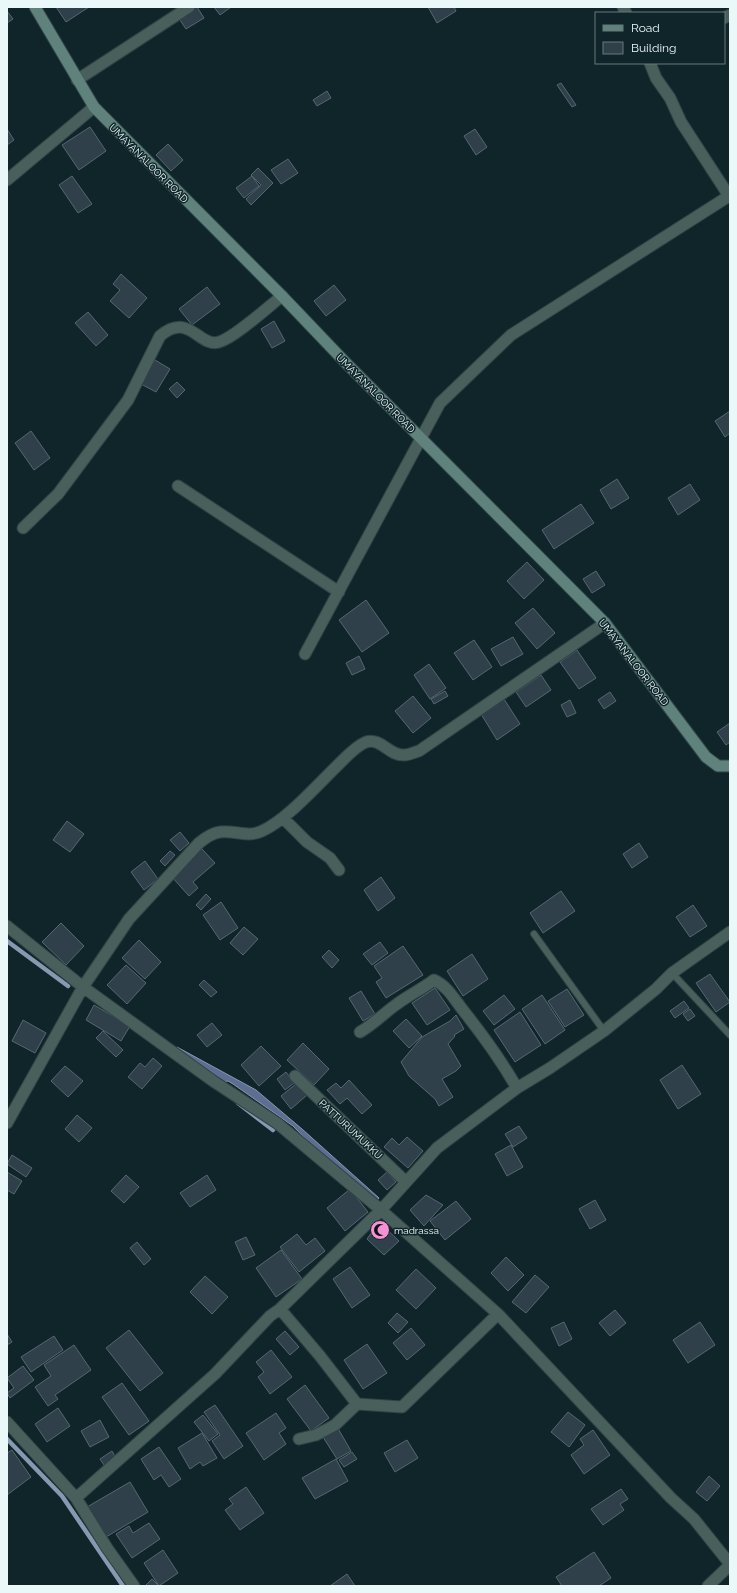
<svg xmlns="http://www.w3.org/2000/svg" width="737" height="1593" font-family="Raleway,sans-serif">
<rect width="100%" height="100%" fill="#102529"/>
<path fill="#5c6f92" stroke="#8798b1" d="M177,1047L256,1090L302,1129L379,1198L376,1202L318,1152L293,1126L233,1084L228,1081L221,1082L173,1051Z"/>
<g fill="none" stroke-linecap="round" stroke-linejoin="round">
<path stroke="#8798b1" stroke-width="4.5" d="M7,941L68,986
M238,1103L273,1130
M7,1439L62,1496L123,1586"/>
</g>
<path fill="#30404b" stroke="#556772" d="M56,7H89L66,22Z
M180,7H197L204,18L186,29L174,11Z
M214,7H231L220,15Z
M428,7H454L456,11L437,23Z
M7,11L13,19L7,23Z
M561,83L576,105L572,107L557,85Z
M327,91L331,98L317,106L313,100Z
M90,127L106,151L79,170L62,145Z
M7,129L14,140L7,145Z
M475,129L487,147L476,155L464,136Z
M168,144L183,160L171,171L156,155Z
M288,159L298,173L281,184L271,170Z
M258,168L273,183L251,205L246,199L261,185L251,175Z
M72,176L92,204L78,213L59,185Z
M252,176L259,186L244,198L236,188Z
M121,274L147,298L129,318L110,301L120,290L113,284Z
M334,285L346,300L326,316L314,301Z
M207,287L220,304L192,325L179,309Z
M88,312L108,335L96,346L75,323Z
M274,321L285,341L272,348L261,329Z
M155,360L170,369L156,392L141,384Z
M177,382L185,390L177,398L169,389Z
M730,411V433L725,437L715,421Z
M31,431L50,458L34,470L15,443Z
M617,479L629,498L611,509L600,490Z
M690,484L700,500L678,515L668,498Z
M581,504L594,523L554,549L542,530Z
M527,562L544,580L524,599L507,581Z
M596,571L605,585L592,593L583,579Z
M366,600L389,633L362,652L339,620Z
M533,608L555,633L537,649L515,623Z
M513,637L523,654L501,666L491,649Z
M474,640L492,667L473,680L454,653Z
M577,650L596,678L579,689L560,662Z
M359,656L365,669L352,675L346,663Z
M429,664L446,688L430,699L414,675Z
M541,675L551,690L526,707L516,692Z
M445,691L448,696L434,704L431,699Z
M610,692L616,701L604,709L598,700Z
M413,696L431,718L413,733L395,711Z
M504,699L520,724L497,740L481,714Z
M570,700L576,713L567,717L561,705Z
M730,723V742L726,745L717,732Z
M67,821L84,834L70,852L53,840Z
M180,832L189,843L180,851L170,840Z
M639,843L648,857L632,868L623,854Z
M202,849L215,863L193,882L198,888L189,896L172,877Z
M170,851L175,855L165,866L160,861Z
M145,861L158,879L144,890L131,872Z
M381,877L395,898L378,911L364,890Z
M561,891L575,911L543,933L530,913Z
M206,894L211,899L201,910L196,905Z
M221,902L238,928L220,940L203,915Z
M693,905L707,926L690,937L676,917Z
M61,923L84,946L66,965L42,942Z
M244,927L258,939L243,955L230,943Z
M139,940L161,962L145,979L122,958Z
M380,942L388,953L372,965L363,954Z
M403,946L423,975L386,998L376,982L382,978L374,966Z
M329,950L339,960L332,968L322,957Z
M472,954L488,979L463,996L447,971Z
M126,965L146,983L127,1004L107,985Z
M710,974L730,1002L716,1012L696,983Z
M204,980L217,992L211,997L199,985Z
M435,988L450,1010L427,1025L412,1003Z
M567,989L584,1015L565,1027L548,1001Z
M361,991L375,1014L363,1021L349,998Z
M504,995L515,1009L494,1025L483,1011Z
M542,995L565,1030L545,1044L522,1009Z
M684,1001L689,1008L675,1018L670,1011Z
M94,1005L130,1026L121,1041L86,1020Z
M690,1009L695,1016L688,1021L683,1014Z
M520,1012L541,1045L515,1062L494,1030Z
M456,1015L464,1029L454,1035L455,1036L448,1044L461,1066L456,1071L442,1079L453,1097L439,1106L435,1099L409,1076L401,1062L422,1037L450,1021Z
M406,1019L422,1036L409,1048L393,1031Z
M23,1020L46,1033L35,1053L12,1041Z
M212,1023L222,1035L207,1047L197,1035Z
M103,1031L123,1050L116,1057L96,1038Z
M303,1043L329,1069L314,1085L287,1060Z
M261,1046L281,1066L259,1086L241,1065Z
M153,1058L162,1066L142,1089L128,1077L140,1063L145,1067Z
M682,1065L701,1094L678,1109L660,1080Z
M65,1066L83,1081L68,1097L51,1081Z
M286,1072L294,1083L285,1090L277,1079Z
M349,1080L372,1105L362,1114L347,1098L340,1104L327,1090L336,1083L341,1088Z
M297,1083L307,1095L291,1109L281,1096Z
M77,1115L92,1128L79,1142L65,1129Z
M519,1126L527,1138L513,1147L505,1134Z
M407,1137L423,1151L408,1168L384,1147L392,1138L399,1145Z
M511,1145L523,1167L507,1176L495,1154Z
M12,1155L32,1168L26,1177L7,1164Z
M7,1172L22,1181L14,1194L7,1190Z
M387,1172L396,1182L387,1190L378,1180Z
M126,1175L139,1187L124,1203L111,1191Z
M207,1175L216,1190L190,1207L180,1193Z
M350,1189L368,1212L345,1231L327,1208Z
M426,1195L443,1205L424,1226L410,1210Z
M595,1200L606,1220L590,1229L579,1209Z
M456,1201L471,1219L445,1240L430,1221Z
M379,1222L399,1241L384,1255L367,1239Z
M297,1234L306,1245L315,1238L325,1251L299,1272L280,1247Z
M246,1237L255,1255L243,1260L235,1242Z
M137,1242L151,1259L144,1265L130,1248Z
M281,1250L302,1279L276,1297L256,1268Z
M506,1257L524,1275L508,1291L491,1273Z
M350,1267L370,1295L352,1308L333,1279Z
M416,1269L436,1288L416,1309L396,1290Z
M535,1275L549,1287L526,1313L512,1302Z
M205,1276L228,1297L212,1314L190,1292Z
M615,1310L626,1323L610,1336L599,1323Z
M397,1313L408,1322L398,1333L388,1323Z
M564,1322L572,1339L559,1346L551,1328Z
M700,1322L715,1345L688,1363L673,1340Z
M411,1328L425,1345L407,1360L393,1343Z
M129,1330L163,1373L140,1391L106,1348Z
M285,1331L299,1347L290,1355L276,1339Z
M7,1334L12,1342L7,1345Z
M54,1336L63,1350L31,1372L21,1357Z
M367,1344L387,1373L363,1389L344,1360Z
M74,1345L91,1370L55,1395L58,1399L48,1406L35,1387L51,1376L44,1365Z
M271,1350L292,1377L270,1394L258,1377L264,1372L256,1362Z
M23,1366L34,1380L10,1398L7,1393L14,1388L7,1378Z
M122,1383L149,1421L129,1435L102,1397Z
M305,1385L329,1418L311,1431L287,1399Z
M215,1405L243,1446L224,1459L212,1441L220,1435L204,1412Z
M58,1408L70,1426L47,1442L35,1424Z
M568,1412L585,1425L569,1447L551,1432Z
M276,1413L286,1428L279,1433L286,1444L264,1460L246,1433Z
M203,1415L218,1434L209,1441L194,1422Z
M100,1420L109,1437L90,1447L81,1431Z
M336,1425L351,1451L337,1459L321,1434Z
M593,1430L610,1455L584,1474L571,1455L584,1445L580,1439Z
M202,1433L217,1458L203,1466L200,1462L190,1469L178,1448Z
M407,1440L418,1458L395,1472L384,1453Z
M159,1447L181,1479L169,1487L161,1475L154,1480L141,1459Z
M12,1450L31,1477L7,1495V1453Z
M112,1451L117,1460L106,1468L100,1459Z
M352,1452L357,1459L344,1467L339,1460Z
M336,1459L348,1481L315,1499L302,1478Z
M709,1476L720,1486L707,1501L696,1492Z
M130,1482L148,1512L106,1537L87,1507Z
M246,1487L264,1513L240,1530L225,1510L233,1504L229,1499Z
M621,1489L628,1499L620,1504L624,1510L603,1525L591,1509Z
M149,1523L160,1539L132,1558L116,1534L129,1526L133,1533Z
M163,1550L178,1573L159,1586L144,1563Z
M594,1552L611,1578L599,1586H562L556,1577Z
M347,1574L355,1586H330Z
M152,1579L159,1586H145Z"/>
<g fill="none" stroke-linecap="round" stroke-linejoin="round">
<g stroke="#2f4346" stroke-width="8">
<path id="service" d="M534,934L604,1031
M672,973L730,1035"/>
</g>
<g stroke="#2f4346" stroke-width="13">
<path id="minor" d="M623,7L626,13
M724,18L730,15
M650,63L656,78L670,98L681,122L729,196L730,195
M77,80L189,7
M7,180L94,107
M178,486L339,592
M23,528L58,494L128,400L160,336C189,311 199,348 219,342C234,338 268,307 282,296
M305,654L440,403L511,335L729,196
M283,818L307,842L330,858L339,870
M7,926L83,987L213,1081L277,1123L381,1210L498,1314L671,1498L694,1519L730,1564
M360,1032C374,1024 384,1013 397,1004C409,995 422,989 434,980C448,986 456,1002 466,1014C485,1038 502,1062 517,1088
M295,1076L406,1182
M7,1123L83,987L129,919L199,843C205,838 212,833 220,832C234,830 248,838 262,831C287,820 319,783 340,763C347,756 356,746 366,742C381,737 389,756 404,755C409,755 415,752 419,751L605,623
M280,1309L320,1356L357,1404L335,1425L316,1435L299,1439
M357,1404L402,1407L498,1314
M7,1422L76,1498L107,1548L134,1586
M76,1498L215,1374L270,1316L280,1309L381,1210L437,1148L517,1088L550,1068L604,1031L656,989L672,973L730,932
M708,1586L730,1565"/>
</g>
<g stroke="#2f4346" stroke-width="13">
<path id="secondary" d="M35,7L94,107L282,296L346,363L605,623L706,757L718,766H730"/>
</g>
<use href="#service" stroke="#495f5c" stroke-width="6"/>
<use href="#minor" stroke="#495f5c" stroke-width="11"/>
<use href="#secondary" stroke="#5f827d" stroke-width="11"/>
</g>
<defs>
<g id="mosque-disc" transform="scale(1)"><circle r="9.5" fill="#f491d4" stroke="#102529"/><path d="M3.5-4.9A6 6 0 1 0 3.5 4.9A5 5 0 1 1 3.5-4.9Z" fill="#111"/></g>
</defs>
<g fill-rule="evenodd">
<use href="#mosque-disc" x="380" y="1230"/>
</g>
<g text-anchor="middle" stroke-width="3" stroke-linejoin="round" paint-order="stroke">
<g font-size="10" fill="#ebf8fa" stroke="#102529">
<text transform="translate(149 163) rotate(45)" y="4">UMAYANALOOR ROAD</text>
<text transform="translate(376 393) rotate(45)" y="4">UMAYANALOOR ROAD</text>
<text transform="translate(634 662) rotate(52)" y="4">UMAYANALOOR ROAD</text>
<text transform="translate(351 1129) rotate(43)" y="4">PATTURUMUKKU</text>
</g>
<g font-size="10" fill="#ebf8fa" stroke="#102529" text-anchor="start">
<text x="394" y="1234">madrassa</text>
</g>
</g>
<rect width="737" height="1593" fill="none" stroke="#ebf8fa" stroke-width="16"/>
<rect x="595" y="12" width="130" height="52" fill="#102529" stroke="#68797d"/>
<rect x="603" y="25" width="20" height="6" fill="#5f827d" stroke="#68797d"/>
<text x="631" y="32" font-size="12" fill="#ebf8fa">Road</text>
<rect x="603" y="42" width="20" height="12" fill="#30404b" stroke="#68797d"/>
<text x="631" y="52" font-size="12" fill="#ebf8fa">Building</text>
</svg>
